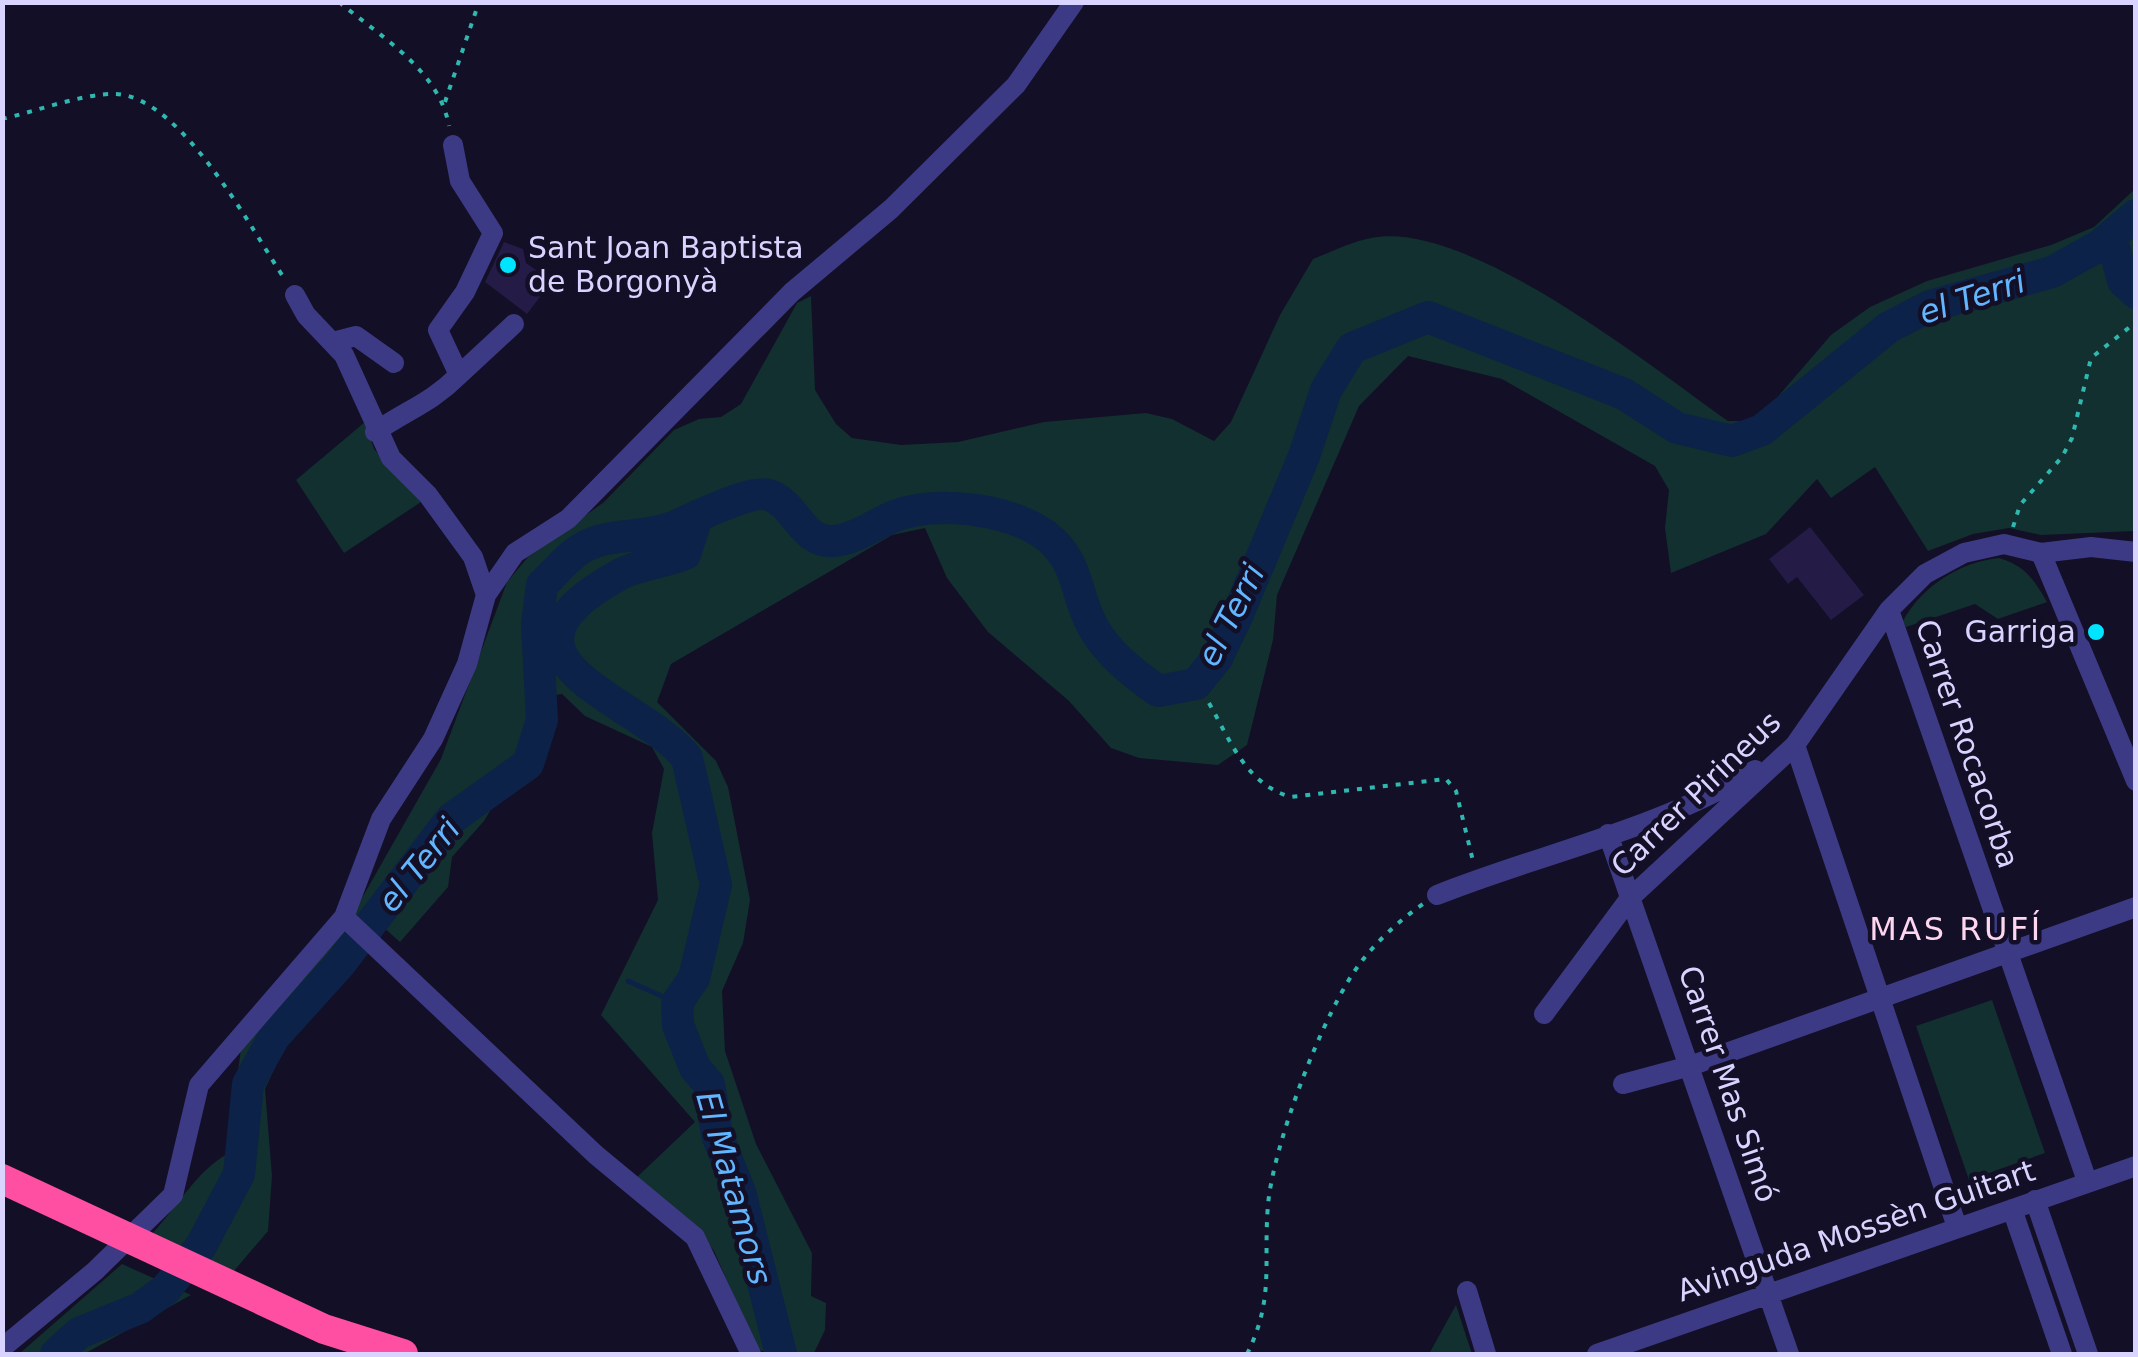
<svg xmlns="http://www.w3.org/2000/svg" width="2138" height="1357" font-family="'DejaVu Sans',sans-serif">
<rect width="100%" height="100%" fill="#130f26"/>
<path fill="#12302f" d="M2135,189V531L2041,535L2009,528L1973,534L1928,551L1875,467L1831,498L1817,479L1766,534L1671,573L1665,528L1669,490L1655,466L1502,379L1408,356L1359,406L1277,595L1273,640L1247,745L1218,765L1139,758L1111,748L1069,701L988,632L947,578L925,528L892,535L671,664L657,702L716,761L728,787L750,900L743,943L722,991L725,1051L756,1144L812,1253L811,1296L826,1303L825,1330L814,1353L771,1354L757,1349L714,1251L698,1230L635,1179L695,1122L601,1015L658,900L652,833L664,769L652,747L585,716L562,694L550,696L528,767L502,791L484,821L452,857L448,887L400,942L383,927L298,1018L265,1089L272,1176L268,1231L234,1271L152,1234C178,1206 195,1173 227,1154L241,1049L345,928L441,759L507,582L528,557L604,502L674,430L699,419L721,417L741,404L797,303L811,296L815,390L836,424L852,438L901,445L958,442L1044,422L1146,413L1172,419L1214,441L1231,422L1280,315L1313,259C1331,252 1351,242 1371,238C1468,219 1650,366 1728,421H1750L1775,400L1831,335L1870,307L1927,281L2051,245L2094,227Z
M365,422L374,449L421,502L344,553L296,480Z
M1999,558C2025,566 2034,579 2047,602L1998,619L1975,604L1906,627L1903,621C1922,586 1960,562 1999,558Z
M1992,1000L2045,1153L1969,1180L1916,1026Z
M122,1264L191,1295L84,1354H19Z
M1456,1305L1472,1354H1429Z"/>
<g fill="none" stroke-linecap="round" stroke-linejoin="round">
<path stroke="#0c2248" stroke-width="5" d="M419,847L429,848
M628,981L677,1003"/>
<path stroke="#0c2248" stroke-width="32" d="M2111,236L2123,281L2136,293
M697,517L685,554C665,563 638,564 619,575C467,659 641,699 687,758L716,885L694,978L677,1003L678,1025L695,1068L709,1084L717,1135L740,1192L781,1354
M56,1354L79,1333L140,1308L165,1290L201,1246L239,1174L248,1084L274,1037L340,964L451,819L528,764L542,720L537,624L542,585C556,572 570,553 588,545C613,533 644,538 670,528C691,520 750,489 769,495C796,504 802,544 834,541C855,539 872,526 890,518C932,499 1008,508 1045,535C1080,561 1074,593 1093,627C1108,654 1133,673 1158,691L1196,684L1217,658L1238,614L1304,456L1326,390L1352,348L1428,317L1624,394L1677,428L1732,441L1762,430L1889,327L1930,306L2052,272L2099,246L2136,215"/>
</g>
<path fill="#241b47" d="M504,242L523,249L526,263L552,281L527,314L485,282Z
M1810,527L1864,595L1831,620L1797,577L1788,584L1769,559Z"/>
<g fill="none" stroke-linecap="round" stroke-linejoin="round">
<path stroke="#2fb8b0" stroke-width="4" stroke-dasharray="5 8" stroke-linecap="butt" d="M339,2C381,37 439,70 449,126
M445,102L479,2
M2,119C34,112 84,93 115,94C182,96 252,231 286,281
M2013,527L2020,505L2062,457L2072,438L2091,358L2136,322
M1209,703C1231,742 1246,784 1291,797L1446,779L1456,791L1473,861
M1247,1354C1275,1298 1263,1263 1268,1205C1273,1145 1324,1010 1361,962C1378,940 1400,920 1423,904"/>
<path stroke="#3d3a85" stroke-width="20" d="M295,295L306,315L344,355L391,458L428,495L473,557L486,595
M333,342L356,336L394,363
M459,375L514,324
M375,432C407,410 431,403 459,375L438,330L465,292L493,233L460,181L453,145
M2041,553L2136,781
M1889,610L2087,1181
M1795,745L1957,1227
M1608,834L1789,1354
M1437,895C1542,853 1658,830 1755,770
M344,917L596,1155L695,1237L751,1354
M1544,1014L1630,898L1795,745L1889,610L1925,574L1964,553L2004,544L2041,553L2091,547L2136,552
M1623,1084L1690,1066L2136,907
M2035,1200L2088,1354
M2012,1209L2062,1354
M1467,1291L1486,1354
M2,1348L95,1271L173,1195L199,1085L344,917L381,819L433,739L467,664L486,595L515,553L568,519L792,292L891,209L1016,85L1074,2
M1597,1354L2136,1166"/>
<path stroke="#ff4fa3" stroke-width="30" d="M2,1179L324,1329L403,1354"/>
</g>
<g fill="#00e5ff" stroke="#130f26" stroke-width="4">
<circle cx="508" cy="265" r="10"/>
<circle cx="2096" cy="632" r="10"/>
</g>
<g text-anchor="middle" stroke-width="9" stroke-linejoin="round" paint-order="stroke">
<g font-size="30" fill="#d9d4ff" stroke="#130f26" text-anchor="start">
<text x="528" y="258">Sant Joan Baptista<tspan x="528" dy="34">de Borgonyà</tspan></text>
<text x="2076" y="642" text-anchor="end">Garriga</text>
</g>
<g font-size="30" fill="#d9d4ff" stroke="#130f26">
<text transform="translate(1967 744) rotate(71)" y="10">Carrer Rocacorba</text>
<text transform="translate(1696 794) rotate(-44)" y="10">Carrer Pirineus</text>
<text transform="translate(1728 1084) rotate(71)" y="10">Carrer Mas Simó</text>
<text transform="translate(1856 1231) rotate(-19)" y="10">Avinguda Mossèn Guitart</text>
</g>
<g font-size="32" font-style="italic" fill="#62b6ff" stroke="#130f26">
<text transform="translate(1972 297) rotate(-18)" y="11">el Terri</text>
<text transform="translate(1231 615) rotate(-63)" y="11">el Terri</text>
<text transform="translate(419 865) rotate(-51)" y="11">el Terri</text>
<text transform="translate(734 1188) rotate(74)" y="11">El Matamors</text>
</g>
<g font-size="32" letter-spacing="2.5" fill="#ffd6f0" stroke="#130f26">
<text x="1956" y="940">MAS RUFÍ</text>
</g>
</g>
<rect width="2138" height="1357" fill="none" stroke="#d9d4ff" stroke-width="10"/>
</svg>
